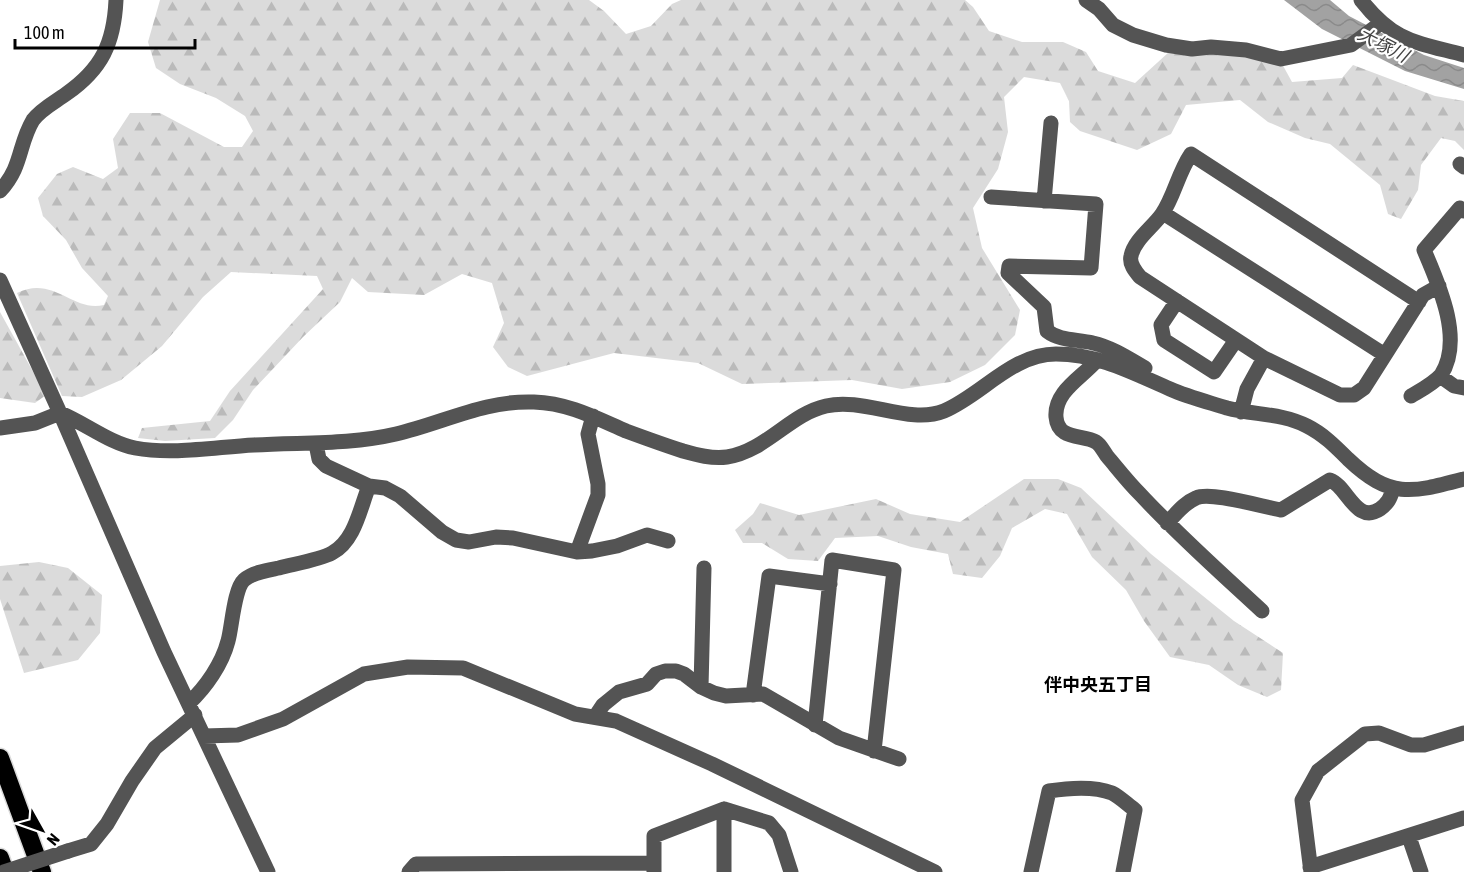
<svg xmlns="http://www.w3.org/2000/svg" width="1464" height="872" font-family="'Asap Condensed','Noto Sans JP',sans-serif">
<defs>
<pattern id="forest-firs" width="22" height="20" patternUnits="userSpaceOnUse" patternTransform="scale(1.5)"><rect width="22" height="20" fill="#dbdbdb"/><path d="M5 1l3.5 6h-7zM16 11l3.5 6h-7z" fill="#bababa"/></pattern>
<pattern id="water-waves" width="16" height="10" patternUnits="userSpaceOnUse" patternTransform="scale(1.5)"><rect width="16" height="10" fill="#a2a2a2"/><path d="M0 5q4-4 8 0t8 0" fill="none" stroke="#8a8a8a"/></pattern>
</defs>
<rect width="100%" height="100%" fill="#fff"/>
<path fill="url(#forest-firs)" d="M160,0H589L604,11L626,34L651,26L672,4L681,0H965L973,7L989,31L1022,42H1063L1086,52L1098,71L1135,83L1169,52L1219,51L1281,62L1292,82L1342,78L1353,65L1435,96L1464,101V150L1455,141L1441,138L1421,165L1418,190L1401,219L1388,214L1380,185L1330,144L1305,138L1268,122L1240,100L1186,105L1171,134L1137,150L1080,131L1070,122L1069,101L1060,83L1024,77L1004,97L1008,132L998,169L973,208L982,248L1020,310L1015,335L985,365L950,382L902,389L852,380L742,384L698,363L614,353L527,376L508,367L493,347L504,323L492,283L462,274L424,295L368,292L352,278L340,302L303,337L253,390L233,420L215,438L165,441L138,438L142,428L210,421L230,391L323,289L317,276L231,272L203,297L162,346L121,380L82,397L62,396L17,293C54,275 73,313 104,305L108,296L82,268L66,240L43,216L38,198L57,174L73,167L103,179L118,168L113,139L130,113H160L224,147H242L253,131L245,116L216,98L180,84L156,68L148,42Z
M0,312L46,395L35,403L0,398Z
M1024,479H1058L1081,488L1151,554L1234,621L1283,653L1281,690L1267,697L1238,685L1209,665L1170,657L1144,621L1126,590L1092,557L1067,514L1045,509L1012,528L1000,556L982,578L953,574L948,554L911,547L878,536L835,538L818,561L788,559L762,543H743L735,530L753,514L760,503L799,515L876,499L910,514L960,522Z
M39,562L68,568L102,595L100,633L78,660L24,673L0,599V566Z"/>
<path fill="url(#water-waves)" d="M1284,0H1330L1349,16L1424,55L1464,68V89L1405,71L1322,29Z"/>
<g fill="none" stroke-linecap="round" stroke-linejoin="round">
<g stroke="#dbdbdb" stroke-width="21">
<path id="highway" d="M0,758L42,872
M0,858L5,872"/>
</g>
<path stroke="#545454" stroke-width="15" d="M1086,0L1099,9L1113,25L1133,35L1166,45L1192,49L1211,47L1246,50L1281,59L1351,45L1381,23
M1361,0C1394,42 1415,42 1464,55
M1460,164L1464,167
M0,191C23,166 18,145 33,120C41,109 55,102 66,94C102,69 114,43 116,0
M991,197L1096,204L1091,268L1009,266L1008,273L1044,307L1047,331C1060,341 1077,339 1093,343C1111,347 1128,358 1145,368
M1044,201L1051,123
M1163,213L1385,355
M0,280L60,413L164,652L268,872
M1177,301L1161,325L1164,340L1214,372L1236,340
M1419,302L1191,154C1178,173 1174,197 1162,214C1153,227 1134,240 1131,256C1129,264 1135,271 1140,277L1264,358L1340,395H1354L1364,388L1423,295L1439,286
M1097,360C1083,377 1054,391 1056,417C1058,441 1083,434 1096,442C1100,444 1104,452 1107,456C1118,469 1128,482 1140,494C1178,535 1221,573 1262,611
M1440,376L1454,386L1464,388
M1411,396C1421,390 1433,384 1441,375C1464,340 1439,285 1424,250L1460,208L1464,211
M1241,412L1247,389L1264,358
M0,428L35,423L60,413C85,423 109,443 135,448C173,455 216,447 254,445C302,442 349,445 396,434C443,423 485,400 534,402C568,403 596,418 626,431C645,438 664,445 683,451C697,455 712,459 727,457C766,451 790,414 826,406C864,397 909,425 944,411C982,395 1012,354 1056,354C1098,354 1133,373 1170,389C1188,397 1208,402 1227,408C1253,415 1282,413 1307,426C1323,434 1335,446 1348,459C1390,499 1411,493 1464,479
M316,444L319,459L326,466L369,486L385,488L400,496L442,532L456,540L469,542L496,537L513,538L577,552L592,551L617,546L647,535L668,541
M1167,523C1176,514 1184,503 1196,498C1211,491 1263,507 1281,510L1330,480C1347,486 1356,525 1380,509C1388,503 1390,499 1393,489
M577,552L598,495V484L588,434L593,416
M701,687L704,568
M753,695L769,576L830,584
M189,703C206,687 222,664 228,641C232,627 234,589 244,580C253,572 269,570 279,568C294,564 319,560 332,553C355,541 360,508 369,486
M595,717L603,705L619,692L647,684L656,674L665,671H676L684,674L701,687L714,693L726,696L763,694L839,738L899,759
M815,725L832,560L894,570L874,751
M204,736L238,735L283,719L364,674L408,667L463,668L575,714L616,721L712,764L935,872
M724,809V872
M1409,837L1421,872
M68,851L91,844L107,824L132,781L155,748L195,715
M1310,867L1464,818
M409,872L416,864L654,863
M654,872V836L724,809L769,823L779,835L791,872
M1031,872L1049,791C1068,788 1094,786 1112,793C1120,797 1128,805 1135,810L1123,872
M1311,872L1302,800L1318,771L1365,734L1379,733L1411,745H1424L1464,733"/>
<use href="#highway" stroke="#000" stroke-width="18"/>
<path stroke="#545454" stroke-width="15" d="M4,872L68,851"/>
</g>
<g text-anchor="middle" stroke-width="4.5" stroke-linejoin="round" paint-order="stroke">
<g font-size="18" font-style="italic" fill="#434343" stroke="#fff">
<text transform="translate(1383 45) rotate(27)" y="6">大塚川</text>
</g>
<g font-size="18" font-weight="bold" fill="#000" stroke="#fff">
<text x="1098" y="691">伴中央五丁目</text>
</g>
</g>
<g transform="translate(42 830) rotate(130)" stroke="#ffffff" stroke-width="4.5" paint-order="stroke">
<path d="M0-4.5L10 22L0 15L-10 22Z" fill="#000000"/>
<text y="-9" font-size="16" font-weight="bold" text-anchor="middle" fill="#000000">N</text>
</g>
<path d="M15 39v9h180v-9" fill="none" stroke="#000000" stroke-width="3"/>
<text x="24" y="39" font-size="18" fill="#000000" stroke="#ffffff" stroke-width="4.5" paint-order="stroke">100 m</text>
</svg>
